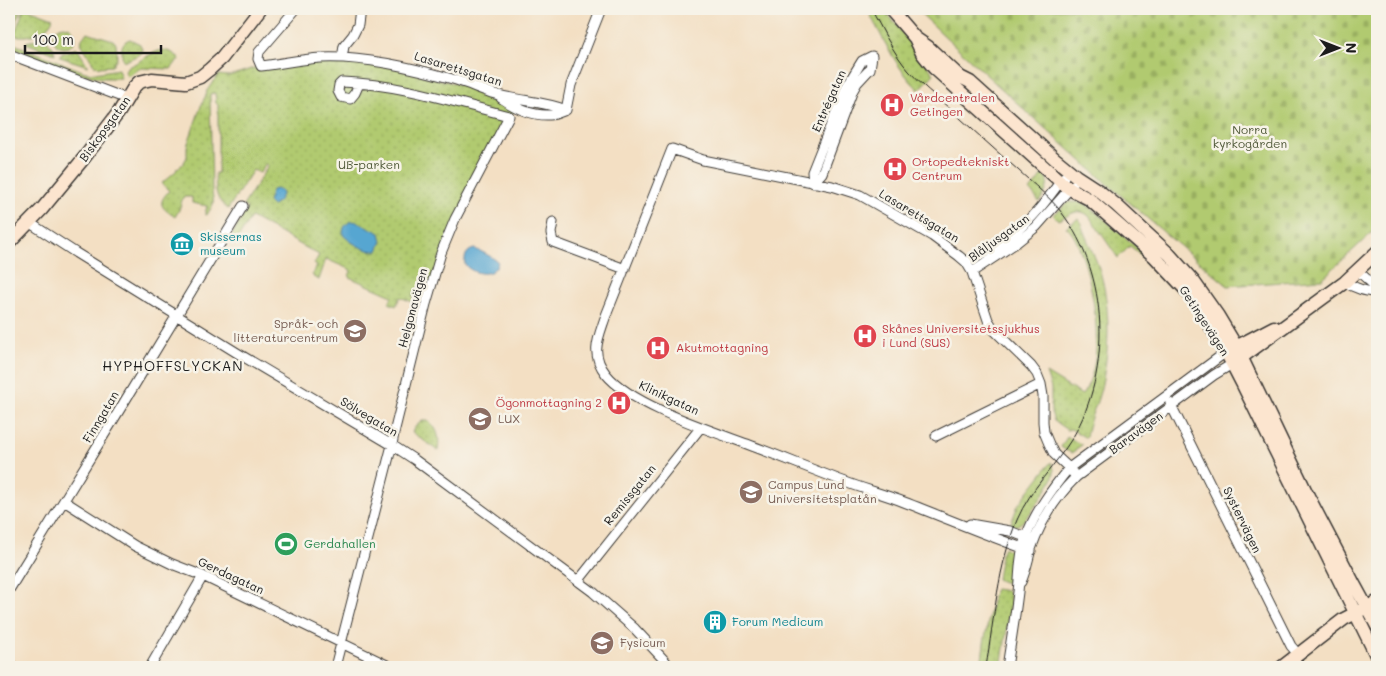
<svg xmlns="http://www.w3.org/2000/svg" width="1386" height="676" font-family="Mali,sans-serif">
<defs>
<pattern id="grass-dots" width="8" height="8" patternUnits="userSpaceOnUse" patternTransform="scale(1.25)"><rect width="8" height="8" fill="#b1ca70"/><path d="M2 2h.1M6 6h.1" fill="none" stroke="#98ad60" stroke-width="1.8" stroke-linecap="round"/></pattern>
<pattern id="cemetery-stones" width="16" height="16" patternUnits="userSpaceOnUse" patternTransform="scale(1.25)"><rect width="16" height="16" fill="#b1ca70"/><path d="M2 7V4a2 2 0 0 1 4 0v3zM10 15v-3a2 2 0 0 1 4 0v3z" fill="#98ad60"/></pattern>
</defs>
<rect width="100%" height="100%" fill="#f7f3e8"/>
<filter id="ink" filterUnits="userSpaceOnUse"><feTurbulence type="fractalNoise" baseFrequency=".02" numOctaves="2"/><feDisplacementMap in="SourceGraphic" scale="10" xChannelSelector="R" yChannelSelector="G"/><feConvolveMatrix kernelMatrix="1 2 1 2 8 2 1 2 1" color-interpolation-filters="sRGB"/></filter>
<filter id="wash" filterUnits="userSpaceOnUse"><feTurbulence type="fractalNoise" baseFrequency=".0096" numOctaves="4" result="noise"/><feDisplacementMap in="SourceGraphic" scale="20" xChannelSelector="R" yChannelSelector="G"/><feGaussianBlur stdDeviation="1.12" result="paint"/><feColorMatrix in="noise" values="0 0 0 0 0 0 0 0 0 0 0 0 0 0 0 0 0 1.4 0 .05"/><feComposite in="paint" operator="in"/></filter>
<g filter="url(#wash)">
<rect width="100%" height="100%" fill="#f3dfc3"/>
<path fill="url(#grass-dots)" stroke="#667346" d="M9,9H21L11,33L9,32Z
M24,9H29L53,18C48,32 28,39 14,35Z
M867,9H884L934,74L919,90C896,69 882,36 867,9Z
M53 37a11 11 0 1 1 22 0a11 11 0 1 1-22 0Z
M87,32L113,40L116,43L117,58L112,66L99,67L94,65L81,43L82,39Z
M46,37L49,44L53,47L55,54L26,43V42Z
M130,39L140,44L142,49L140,54L126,61L123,60C121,51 120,42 130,39Z
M9,42L85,72L95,73L118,69L121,78H102L85,75L67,70L9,47Z
M77,48L88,66L60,57L61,54Z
M163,50L171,52L180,58L171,69L141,68L127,76L125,71L127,67C140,63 149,52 163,50Z
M368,61L526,102L509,116L471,189L426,300L412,295L415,303L400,297L396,306L389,303L392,296L349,277L351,270L326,259L319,280L313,277L314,276L312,275L317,266L314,264L319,255L251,217L235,243L231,241V237L247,208L243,206L268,166L266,163L260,173L253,170L228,209C214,198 216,190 215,173H218V105L216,103L215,93L210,94L212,192C215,206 213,204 207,215L205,214L207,206L192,203V197H183L179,210L175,217C162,208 156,204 169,191L162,183L177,170L176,169L183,164L187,157V146L202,103L207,93L206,92L218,75L229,76L261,66L282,63Z
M1044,174C1051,184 1046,193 1039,202L1030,190Z
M1069,202H1080L1085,203L1146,255L1145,258L1130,246L1118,258L1089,216C1077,206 1070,216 1058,220L1053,215Z
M1079,218C1084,235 1093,251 1099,268C1109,299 1110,335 1105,367C1103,382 1099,398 1093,412C1090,421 1087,428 1086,438L1071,429L1067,430L1054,421L1051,412V388L1046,373L1082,395C1106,363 1095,296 1084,261C1080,250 1076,235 1066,227Z
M422,421H428C439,429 440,439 438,451L412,432L415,427Z
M1067,437L1082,445L1076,449L1073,453L1067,451L1061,447Z
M1051,462C1054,467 1055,472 1053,477C1052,484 1027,519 1021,523C1017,526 1014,526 1010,526L1018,505Z
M1004,547C1005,548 1010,550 1011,551C1015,555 1014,561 1015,566C1016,581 1010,587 997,579L1001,554Z
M995,589L1008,591L1010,596L1011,604L1001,667H981L984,643L994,591Z"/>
<path fill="url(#cemetery-stones)" stroke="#667346" d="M916,9H1377V228L1322,279L1228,286C1121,198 1016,104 916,9Z"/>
<path fill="#57a6d1" stroke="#3a6176" d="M276,189L281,191L282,195L278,202L275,203L274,206H272L268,202L272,190Z
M352,221L358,222L380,233L382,241L378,251C366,252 351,243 343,235C343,227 345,224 352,221Z
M474,249C480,250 494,258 498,262C494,278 474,275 465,265C464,257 466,251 474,249Z"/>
</g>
<g filter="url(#ink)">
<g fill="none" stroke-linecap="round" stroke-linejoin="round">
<g stroke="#3c3935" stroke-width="11">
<path id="street" d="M296,9L259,52L258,59L261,66C280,64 301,59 321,58C364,56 415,68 456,80C469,84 482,90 495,94C518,101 543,101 566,110
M9,54L127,99
M872,56L870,69L857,83L853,90L822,173L813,183L812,172L846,87L862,61Z
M342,58L344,46L353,35L358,25L360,9
M501,98C515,108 533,116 550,115C555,115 561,112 566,110
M566,110L571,85L601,9
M553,222L551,233L553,242L625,269
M30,223L76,253L239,354L392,445L415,460L593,592L635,629L666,662L668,667
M966,262C988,252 1009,239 1027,222C1041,209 1052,192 1064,177
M1358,271L1377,288
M972,272L1016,243L1036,227L1073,185
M1345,282C1355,289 1366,291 1377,293
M1170,403L1291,646L1298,654
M936,436L1041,384
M64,501L135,546L172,564L203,576L391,667
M970,524L1010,531L1030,539
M1031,551C988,536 946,518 904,502C884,494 863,489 843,481C811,469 779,456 747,444C709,430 631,405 606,374C590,354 598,339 605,318L672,149L703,160L832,186L860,195L932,236L959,256L966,262L972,272L988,320L995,331L1031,366L1037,374L1041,384L1043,396V422L1044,432L1049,444L1054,454L1069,468L1076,477
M579,580L701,427
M1021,582C1026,571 1028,560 1031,549C1041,520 1055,498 1076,477L1214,375L1232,364
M9,590L117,414L243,206
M9,659L13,667
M150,667L203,576
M335,667L392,445L394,433L426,304L441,253L455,219L509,116C454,102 399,84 342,82L339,85L338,91L341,97L350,99L355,93L359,84
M1007,667C1011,642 1015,617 1018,592C1020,574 1019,556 1025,539C1035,512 1051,490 1069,468L1226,352"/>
</g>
<g stroke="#3c3935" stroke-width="15">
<path id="secondary" d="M890,9L915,38L922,53L934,68L1061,182L1070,189L1089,199L1154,256L1187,291L1199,307L1226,352L1242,383L1377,657
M915,38L928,47L960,77L970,82L1054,158L1076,176L1099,191L1116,205L1169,254L1194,282L1218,316L1236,346L1308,496L1354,584L1377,626
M9,243L42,209L84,158L119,112L134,87L139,82L152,79L186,82L200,77L210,69L222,58L260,9
M1230,350L1274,327
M1234,363L1345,282L1377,252
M1282,667L1344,619L1377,602"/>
</g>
<use href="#street" stroke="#fff" stroke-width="9"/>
<use href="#secondary" stroke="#fce5cf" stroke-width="12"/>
<path stroke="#1c1c1c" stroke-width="1" d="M871,9C883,30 893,53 909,71C921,85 936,96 949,108C972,129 995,150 1018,170C1033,184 1050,197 1062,213C1109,275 1112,370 1073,437C1056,465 1030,489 1017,520C998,566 994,619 986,667"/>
</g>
</g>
<defs>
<g id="hospital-disc" transform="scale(1.25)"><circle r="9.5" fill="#e0444e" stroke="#f7f3e8"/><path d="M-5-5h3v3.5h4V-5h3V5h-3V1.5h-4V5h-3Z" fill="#fff"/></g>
<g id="museum-disc" transform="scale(1.25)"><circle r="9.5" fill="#0f9aa8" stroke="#f7f3e8"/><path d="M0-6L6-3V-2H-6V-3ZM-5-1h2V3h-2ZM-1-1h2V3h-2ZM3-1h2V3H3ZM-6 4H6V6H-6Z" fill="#fff"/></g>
<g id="university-disc" transform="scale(1.25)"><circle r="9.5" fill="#8d6e63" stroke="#f7f3e8"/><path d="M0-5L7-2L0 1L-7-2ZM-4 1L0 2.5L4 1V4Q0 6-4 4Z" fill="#fff"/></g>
<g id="stadium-disc" transform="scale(1.25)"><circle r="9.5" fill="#2e9e5b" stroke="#f7f3e8"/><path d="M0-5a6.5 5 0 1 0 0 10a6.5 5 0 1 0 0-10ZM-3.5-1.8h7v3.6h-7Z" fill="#fff"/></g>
<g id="building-disc" transform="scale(1.25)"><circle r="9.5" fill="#0f9aa8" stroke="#f7f3e8"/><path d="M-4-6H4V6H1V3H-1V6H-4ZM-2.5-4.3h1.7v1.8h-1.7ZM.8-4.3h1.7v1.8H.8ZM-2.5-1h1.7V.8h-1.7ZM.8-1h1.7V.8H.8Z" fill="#fff"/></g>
</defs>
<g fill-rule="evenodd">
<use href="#hospital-disc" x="892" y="105"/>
<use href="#hospital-disc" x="895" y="169"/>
<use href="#museum-disc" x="182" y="244"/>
<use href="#university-disc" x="355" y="331"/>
<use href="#hospital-disc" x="865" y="336"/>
<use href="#hospital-disc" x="658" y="348"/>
<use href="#hospital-disc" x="619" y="403"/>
<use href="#university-disc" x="480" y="419"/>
<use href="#university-disc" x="751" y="492"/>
<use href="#stadium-disc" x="286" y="544"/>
<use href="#building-disc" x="715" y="622"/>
<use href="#university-disc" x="602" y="643"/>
</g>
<g text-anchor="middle" stroke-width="5" stroke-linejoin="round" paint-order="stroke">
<g font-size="12" fill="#1c1c1c" stroke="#f7f3e8">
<text transform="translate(458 69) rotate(17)" y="4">Lasarettsgatan</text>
<text transform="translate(829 101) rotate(-66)" y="4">Entrégatan</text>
<text transform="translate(105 129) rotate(-54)" y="4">Biskopsgatan</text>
<text transform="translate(919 216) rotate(31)" y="4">Lasarettsgatan</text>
<text transform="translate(999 238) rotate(-36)" y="4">Blåljusgatan</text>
<text transform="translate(413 308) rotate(-75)" y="4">Helgonavägen</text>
<text transform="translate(1204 321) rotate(57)" y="4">Getingevägen</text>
<text transform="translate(669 398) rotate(25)" y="4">Klinikgatan</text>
<text transform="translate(101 417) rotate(-59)" y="4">Finngatan</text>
<text transform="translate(369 417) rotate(31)" y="4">Sölvegatan</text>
<text transform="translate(1136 433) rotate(-36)" y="4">Baravägen</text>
<text transform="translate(630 495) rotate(-51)" y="4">Remissgatan</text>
<text transform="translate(1242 520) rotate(64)" y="4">Systervägen</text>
<text transform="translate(231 576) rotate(25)" y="4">Gerdagatan</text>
</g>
<g font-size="12" fill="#be3a42" stroke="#f7f3e8" text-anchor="start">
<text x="910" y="102">Vårdcentralen<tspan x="910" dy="14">Getingen</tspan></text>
<text x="912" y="166">Ortopedtekniskt<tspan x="912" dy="14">Centrum</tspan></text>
<text x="882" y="333">Skånes Universitetssjukhus<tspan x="882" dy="14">i Lund (SUS)</tspan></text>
<text x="676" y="352">Akutmottagning</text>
<text x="602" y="407" text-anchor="end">Ögonmottagning 2</text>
</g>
<g font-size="12" fill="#505939" stroke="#f7f3e8">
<text x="1250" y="134">Norra<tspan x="1250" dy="14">kyrkogården</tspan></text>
<text x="369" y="169">UB-parken</text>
</g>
<g font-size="12" fill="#0d838f" stroke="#f7f3e8" text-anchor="start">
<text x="200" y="241">Skissernas<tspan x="200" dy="14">museum</tspan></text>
<text x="732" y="626">Forum Medicum</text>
</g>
<g font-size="12" fill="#785e54" stroke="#f7f3e8" text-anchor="start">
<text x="338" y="328" text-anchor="end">Språk- och<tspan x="338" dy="14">litteraturcentrum</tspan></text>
<text x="498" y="423">LUX</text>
<text x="768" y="489">Campus Lund<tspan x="768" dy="14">Universitetsplatån</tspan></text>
<text x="620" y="647">Fysicum</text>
</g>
<g font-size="12" fill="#27864d" stroke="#f7f3e8" text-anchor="start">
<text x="304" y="548">Gerdahallen</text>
</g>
<g font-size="14" letter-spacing="1" fill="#1c1c1c" stroke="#f7f3e8">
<text x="173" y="371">HYPHOFFSLYCKAN</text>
</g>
</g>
<rect width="1386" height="676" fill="none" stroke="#f7f3e8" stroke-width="30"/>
<g transform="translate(1338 48) rotate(90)" stroke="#f7f3e8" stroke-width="4" paint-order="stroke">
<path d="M0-4L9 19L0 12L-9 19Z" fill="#1c1c1c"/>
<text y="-8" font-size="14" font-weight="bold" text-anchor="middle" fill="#1c1c1c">N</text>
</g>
<path d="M25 45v8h136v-8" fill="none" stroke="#1c1c1c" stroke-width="2.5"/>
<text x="32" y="45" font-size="15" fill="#1c1c1c" stroke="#f7f3e8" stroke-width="4" paint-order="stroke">100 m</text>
</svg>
